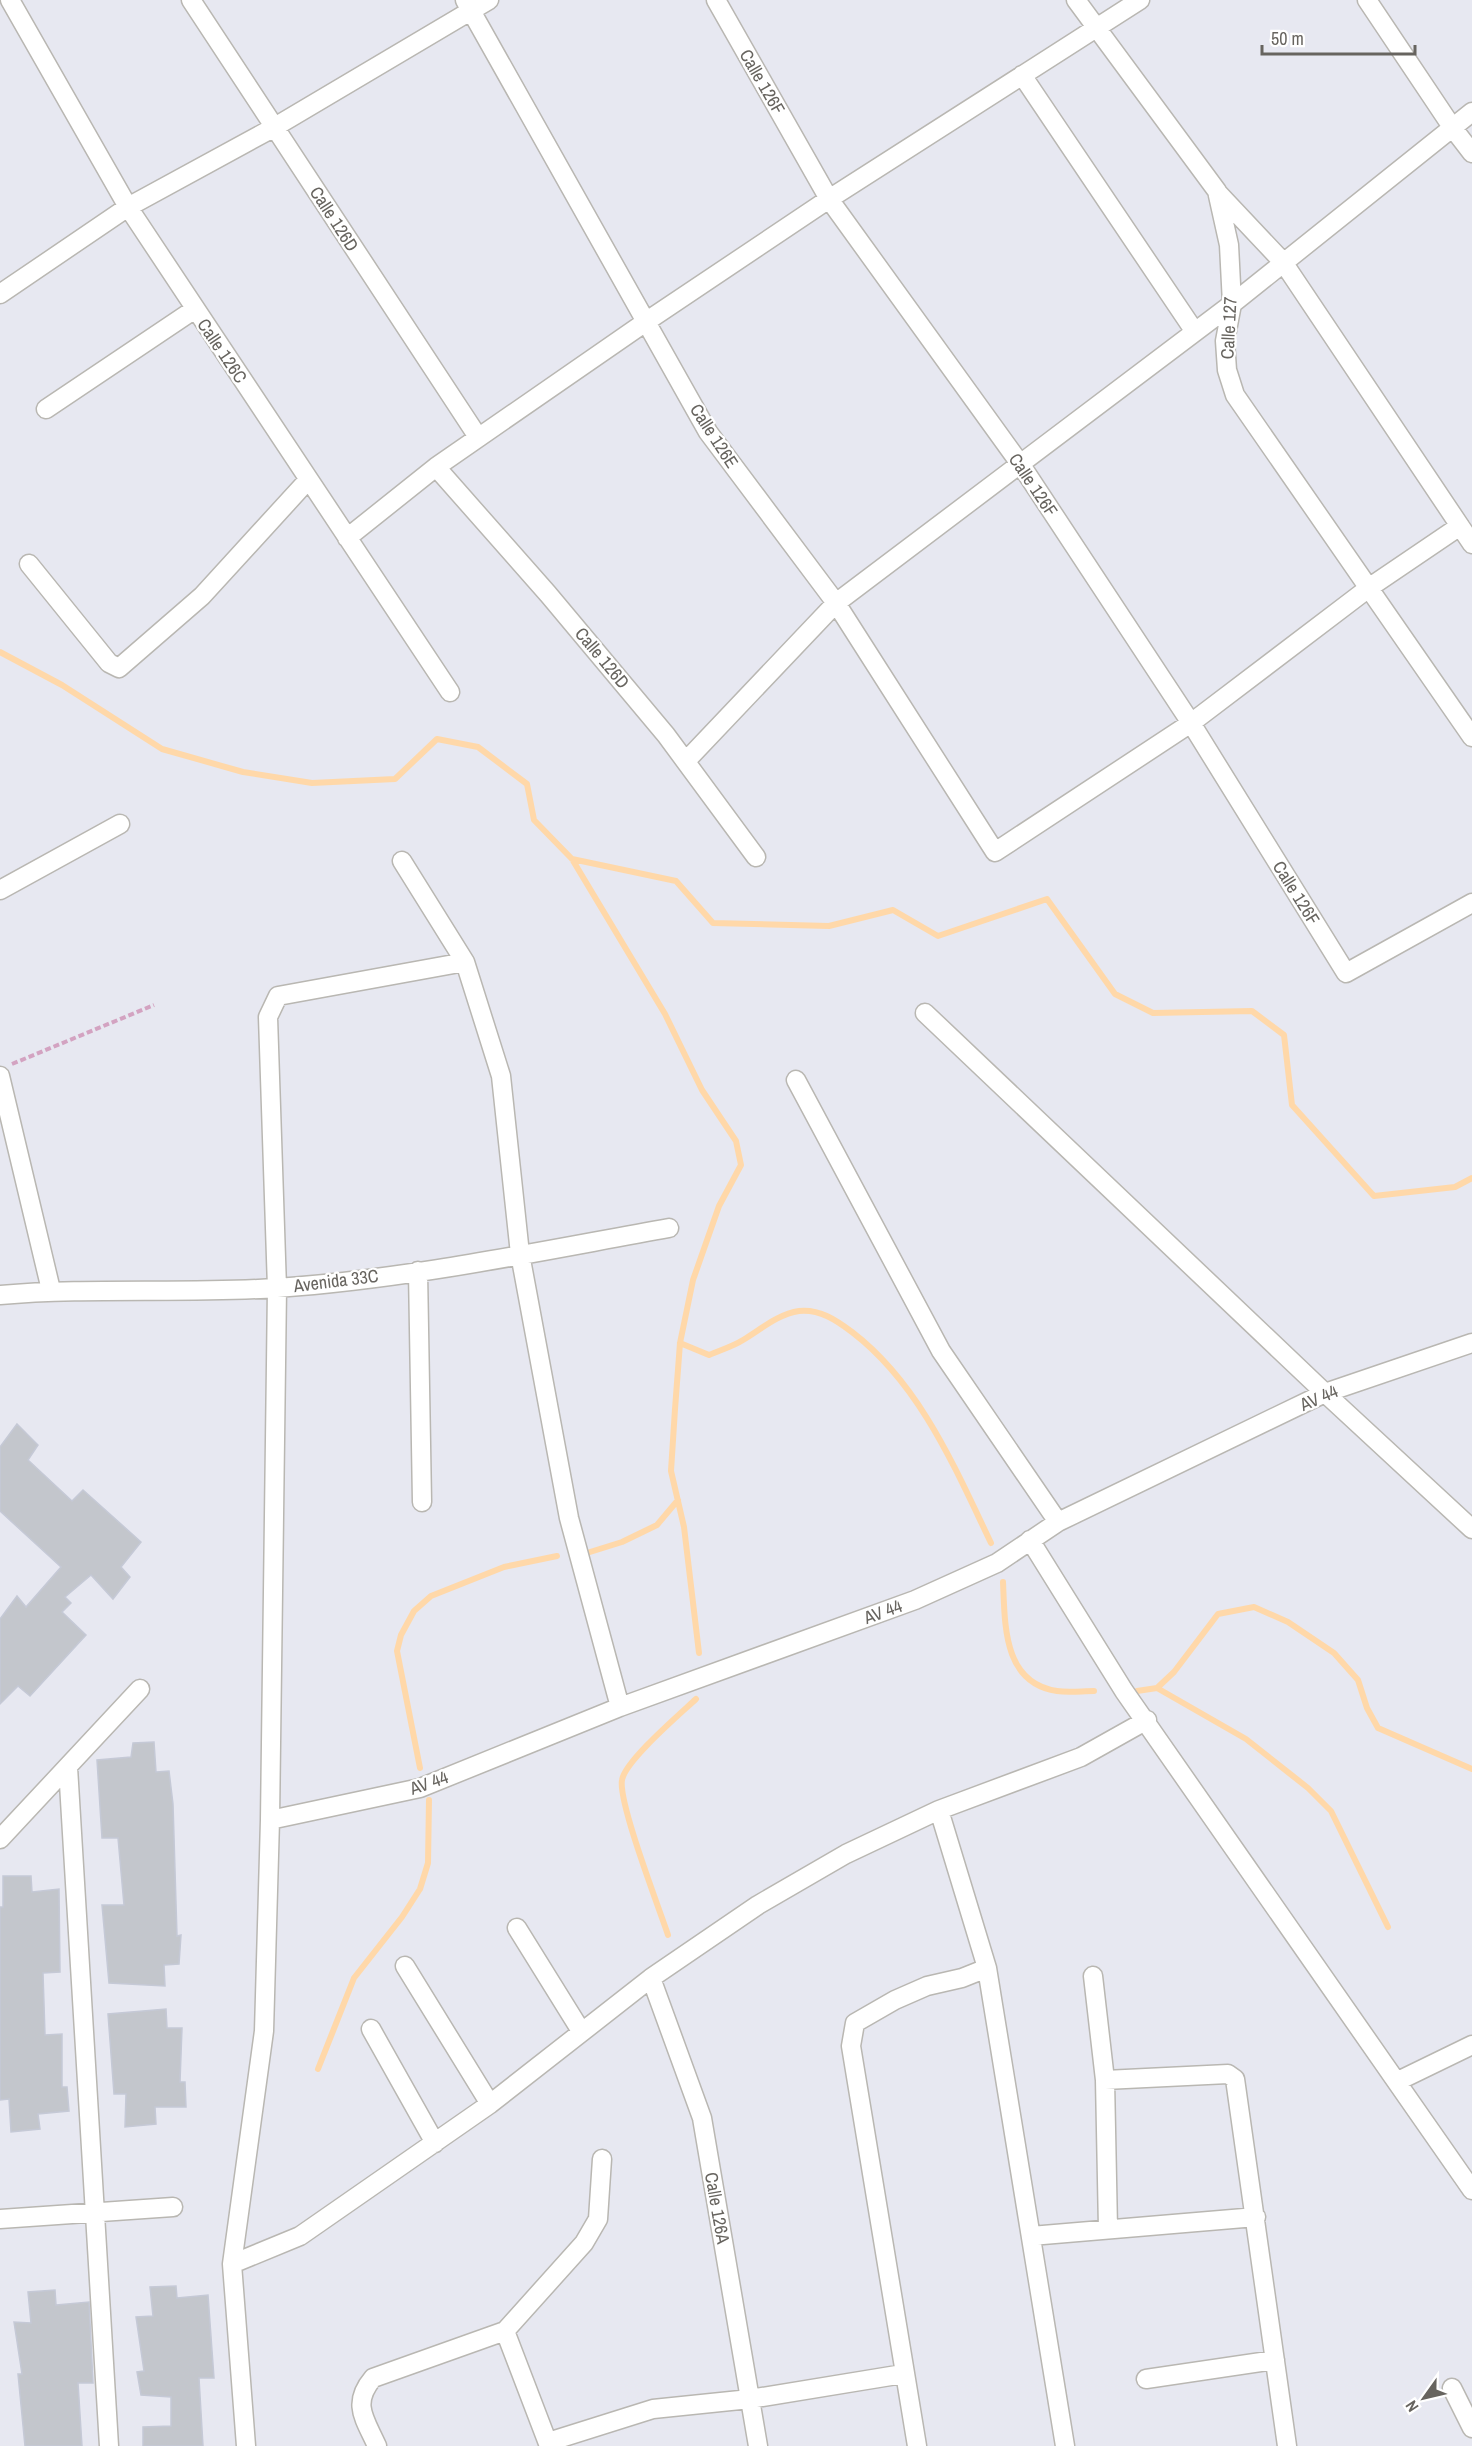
<svg xmlns="http://www.w3.org/2000/svg" width="1472" height="2446" font-family="'Archivo Narrow',sans-serif">
<rect width="100%" height="100%" fill="#e7e8f1"/>
<g fill="none" stroke-linecap="round" stroke-linejoin="round">
<path stroke="#ffd8a9" stroke-width="6" d="M0,652L62,685L162,749L243,772L312,783L395,779L437,739L478,747L527,784L534,820L572,859L665,1014L702,1090L736,1141L741,1165L719,1206L693,1280L680,1343L675,1409L671,1471L684,1527L699,1653
M572,859L676,881L713,923L829,926L893,910L938,936L1047,899L1115,994L1153,1013L1252,1011L1284,1035L1292,1105L1374,1196L1455,1187L1472,1178
M680,1343L709,1355C720,1350 732,1347 743,1340C760,1330 778,1314 799,1311C820,1309 836,1320 852,1332C920,1384 955,1468 991,1543
M590,1552L622,1542L657,1525L678,1500
M1003,1582C1005,1625 1003,1683 1057,1691C1069,1693 1082,1691 1094,1691
M1157,1688L1246,1739L1308,1788L1331,1811L1388,1927
M1137,1691L1157,1688L1174,1672L1218,1614L1254,1607L1288,1622L1334,1653L1358,1680L1367,1708L1378,1728L1472,1769
M420,1768L397,1651L401,1635L414,1611L431,1596L504,1567L557,1556
M668,1935C659,1908 618,1802 622,1780C625,1761 680,1714 696,1699
M318,2069L354,1978L402,1917L420,1889L428,1863L429,1800"/>
</g>
<path fill="#c3c6cc" stroke="#c5c9d6" stroke-width="1.5" d="M17,1424L38,1445L28,1460L72,1501L83,1490L141,1542L121,1567L130,1577L113,1599L91,1575L65,1597L71,1603L62,1612L86,1635L30,1696L18,1686L0,1704V1619L17,1596L26,1607L61,1567L0,1511V1447Z
M154,1742L156,1772L169,1771L173,1804L177,1936L181,1935L179,1964L164,1965L165,1986L109,1983L102,1905H124L118,1838H102L97,1760L131,1757L133,1743Z
M3,1876H31L32,1892L59,1889L60,1972L43,1973L45,2035L62,2034V2087H67L69,2111L38,2114L40,2129L11,2132L9,2099L0,2100V1907H3Z
M166,2009L167,2028H182L180,2082H185L186,2107H155L156,2124L125,2127L126,2094H114L108,2014Z
M176,2286L177,2298L208,2295L214,2378H199L203,2446H143V2427L171,2426V2397L141,2395L137,2372L144,2371L136,2317L153,2316L150,2287Z
M55,2290L56,2305L89,2302L93,2383H78L82,2446H25L18,2374H22L14,2322L31,2323L28,2292Z"/>
<g fill="none" stroke-linecap="round" stroke-linejoin="round">
<g stroke="#b9b7b2" stroke-width="21">
<path id="minor" d="M10,0L128,207L450,692
M191,0L478,437
M465,0L708,432L836,603L995,852L1191,723L1370,587L1460,526
M716,0L829,199L1021,465L1191,723L1346,973L1472,903
M1076,0L1217,191L1229,245L1232,304L1225,341L1227,370L1235,395L1472,737
M1367,0L1452,127L1472,153
M1022,75L1195,332
M1217,192L1283,262L1472,544
M0,294L128,207L273,128L489,0
M46,409L195,309
M436,467L548,594L666,735L756,857
M347,538L436,467L647,321L829,199L1140,0
M29,564L109,663L119,668L202,596L308,480
M686,761L836,603L1232,304L1472,112
M402,861L465,962L501,1076L520,1254L569,1518L620,1707
M0,890L120,824
M925,1013L1325,1393L1472,1529
M0,1076L51,1290
M796,1080L941,1351L1058,1522
M418,1271L422,1502
M0,1295C92,1287 185,1294 277,1288C409,1279 540,1251 669,1228
M1030,1540L1124,1691L1472,2190
M68,1767L109,2446
M939,1810L987,1968L1065,2446
M270,1820L420,1788L620,1707L915,1600L997,1563L1058,1522L1325,1393L1472,1343
M0,1839L140,1689
M517,1928L581,2031
M405,1966L490,2104
M1093,1976L1105,2080L1108,2229
M651,1978L702,2118L758,2446
M371,2029L435,2143
M1105,2080L1228,2074L1235,2079L1287,2446
M1398,2081L1472,2045
M0,2219L173,2207
M1031,2236L1256,2217
M232,2264L300,2236L490,2104L651,1978L758,1905L846,1854L939,1810L1081,1757L1147,1720
M505,2331L549,2446
M1146,2379L1275,2360
M1452,2388L1472,2428
M548,2442L653,2409L750,2399L903,2374
M246,2446L232,2264L264,2031L270,1820L277,1288L268,1017L278,996L465,962
M377,2446C365,2419 351,2404 373,2378L505,2331L584,2243L598,2219L602,2159
M917,2446L851,2046L855,2023L895,2000L927,1986L962,1978L987,1968"/>
</g>
<path stroke="#d3a3c1" stroke-width="4" stroke-dasharray="6 3" stroke-linecap="butt" d="M12,1064L154,1005"/>
<use href="#minor" stroke="#fff" stroke-width="18"/>
</g>
<g text-anchor="middle" stroke-width="4.5" stroke-linejoin="round" paint-order="stroke">
<g font-size="18" fill="#67645f" stroke="#fff">
<text transform="translate(762 82) rotate(60)" y="6">Calle 126F</text>
<text transform="translate(334 219) rotate(57)" y="6">Calle 126D</text>
<text transform="translate(1229 328) rotate(-87)" y="6">Calle 127</text>
<text transform="translate(222 351) rotate(56)" y="6">Calle 126C</text>
<text transform="translate(714 436) rotate(57)" y="6">Calle 126E</text>
<text transform="translate(1033 485) rotate(56)" y="6">Calle 126F</text>
<text transform="translate(602 658) rotate(50)" y="6">Calle 126D</text>
<text transform="translate(1296 893) rotate(58)" y="6">Calle 126F</text>
<text transform="translate(336 1281) rotate(-7)" y="6">Avenida 33C</text>
<text transform="translate(1319 1398) rotate(-23)" y="6">AV 44</text>
<text transform="translate(883 1612) rotate(-20)" y="6">AV 44</text>
<text transform="translate(429 1783) rotate(-19)" y="6">AV 44</text>
<text transform="translate(717 2208) rotate(80)" y="6">Calle 126A</text>
</g>
</g>
<g transform="translate(1424 2398) rotate(236)" stroke="#ffffff" stroke-width="4.5" paint-order="stroke">
<path d="M0-4.5L10 22L0 15L-10 22Z" fill="#67645f"/>
<text y="-9" font-size="16" font-weight="bold" text-anchor="middle" fill="#67645f">N</text>
</g>
<path d="M1262 45v9h153v-9" fill="none" stroke="#67645f" stroke-width="3"/>
<text x="1271" y="45" font-size="18" fill="#67645f" stroke="#ffffff" stroke-width="4.5" paint-order="stroke">50 m</text>
</svg>
